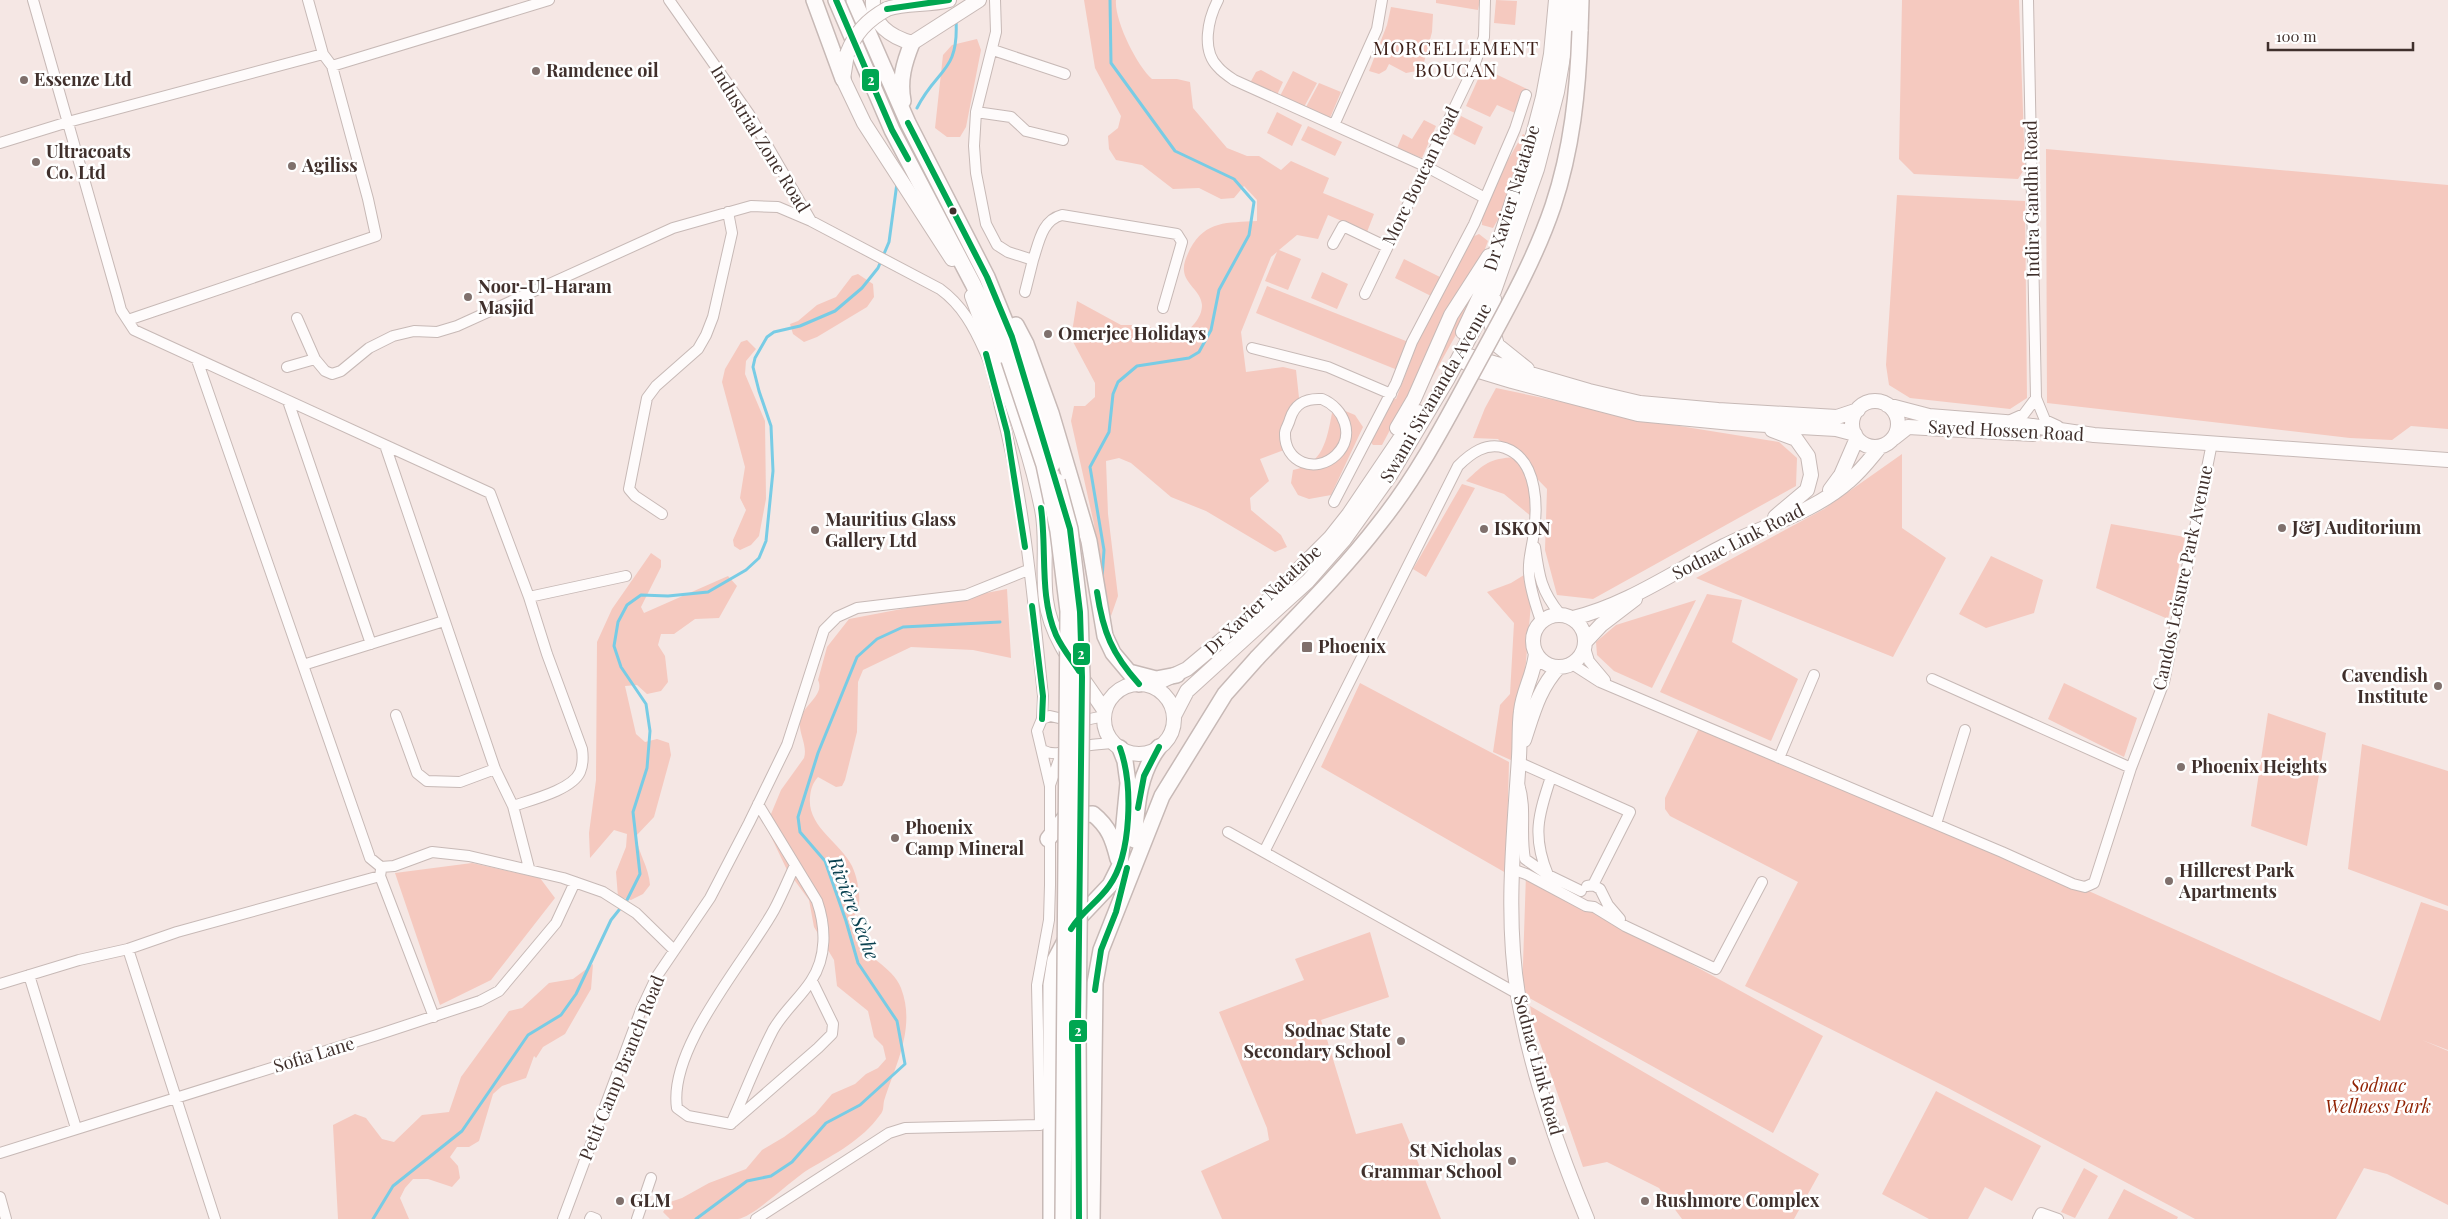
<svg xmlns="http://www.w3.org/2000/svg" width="2448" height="1219" font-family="'Playfair Display',serif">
<rect width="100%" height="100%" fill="#f5e7e4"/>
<path fill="#f5c9bf" d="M1084,0H1116C1114,20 1137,66 1152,79H1177L1190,82L1193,108L1227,148L1247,156H1259L1281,170L1291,161L1329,178L1323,193L1374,214L1367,232L1328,215L1318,239L1297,235L1279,250L1301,259L1288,290L1265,281L1277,252L1271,257L1241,332L1246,372L1283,367L1296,370L1300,407L1285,427L1284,450L1260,459L1269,481L1250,498L1251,510L1281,535L1287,547L1275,552L1206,511L1171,497L1131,463L1119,458L1106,461L1108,514L1118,596L1111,616L1104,604L1094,524L1071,421L1074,406H1085L1095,397V383L1071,338L1077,301L1121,325H1146L1169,337H1182C1190,328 1202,319 1202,305C1201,291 1185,284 1184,271C1183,263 1187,256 1190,249C1206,220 1227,223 1257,221V200L1244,186L1234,198L1221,199L1199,188L1173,189L1142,165L1116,160L1109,149L1108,136L1118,128L1121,116L1095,68Z
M1436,0H1480L1478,10L1436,3Z
M1496,0L1517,1L1515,25L1494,23Z
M1902,0H2019L2025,168L2018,179L1914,174L1899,159Z
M1391,7L1433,14L1432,32L1422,70L1406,73L1389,64L1386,70L1379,74L1369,71L1387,25Z
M977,39L981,50L966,127L960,137H947L935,128L943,55L952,45Z
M1483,68L1527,89L1515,113L1497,105L1490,117L1466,106Z
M1261,70L1283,82L1277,95L1250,83L1256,72Z
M1293,71L1317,83L1304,107L1280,96Z
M1319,83L1341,92L1330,118L1306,107Z
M1277,112L1302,125L1292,146L1267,133Z
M1461,116L1483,127L1475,145L1453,134Z
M1424,120L1436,126L1422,158L1397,148L1403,134L1412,139Z
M1308,126L1342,142L1335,156L1301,140Z
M1523,134L1527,136C1518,168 1511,200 1493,228L1482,225V217L1501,172Z
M2046,149L2448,185V429L2411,426L2392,440L2350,438L2047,403Z
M1897,195L2025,201L2027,398L2010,409L1910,398L1889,385L1886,365Z
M1479,234L1488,241L1482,257L1382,445H1373L1368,439L1389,396L1396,399L1419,339L1472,237Z
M1404,259L1444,279L1435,298L1395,278Z
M1490,259L1457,333L1415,408L1433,356Z
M1322,272L1348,284L1337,309L1311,298Z
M858,274L873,284L874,297L867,307L817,337L804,342L793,334L790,324L798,321L817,305L836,297L852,276Z
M1267,286L1411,343L1400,371L1256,313Z
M747,340L756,349L746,361L745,374L765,421L766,499L759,536L751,545L740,550L734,546L733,540L746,510L740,498L745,467L722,382L725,369L741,342Z
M1496,388L1667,424L1779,442L1797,458L1796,486L1593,599L1557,595L1545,550L1547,489L1520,461L1529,475L1532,517L1504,494L1466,481C1485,463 1489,459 1515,457L1498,439L1473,438L1485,408Z
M1343,410L1355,415L1363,427L1331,495L1309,499L1298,495L1291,483L1293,470C1323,465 1327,439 1332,413Z
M1902,454V528L1946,558L1893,657L1696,578L1824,509Z
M1462,484L1475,488L1426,577L1413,569Z
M2111,524L2185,537L2168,619L2096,588Z
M651,553L661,560V567L641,607L644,613L728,576L737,586L719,618L695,619L674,634H661L658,645L665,656L668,682L661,691L647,694L637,685L625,686L636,734L645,742L657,739L669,743L671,755L654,817L636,836C638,853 649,867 650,885L643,894L631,900L618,897L616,872L626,847L627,834L614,830L590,858L589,833L596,780L597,642L612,609Z
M1991,556L2043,580L2034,613L1986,628L1959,614Z
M1534,569L1525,673L1513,761L1493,752L1500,705L1510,694L1514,623L1487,592L1511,583Z
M1007,589L1011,658L973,650L911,647L863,670L858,682L857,732L845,780L842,786L836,787L818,777C812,784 811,789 810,797C807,827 840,842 852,866C857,877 860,891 859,903C857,915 848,922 854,935C864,958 892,965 901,988C916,1027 896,1064 884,1101C883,1106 884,1111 880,1115C862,1140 835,1154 809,1169C791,1180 755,1216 738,1219C718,1219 690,1219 670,1219L663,1212L670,1202L682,1198L709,1183L746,1169L762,1150L784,1137L815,1114L832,1094L855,1084L866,1074L878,1068L886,1059L883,1046L874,1037L868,1011L837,986L834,960L814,927L809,900L787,870L766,826L781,790L804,758C808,746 798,733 800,720C804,704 825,695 818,680L827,647L849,619Z
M1707,594L1742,600L1732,642L1798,679L1771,741L1660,692Z
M1696,600L1652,688L1614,671L1597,655L1596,642L1616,625Z
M1360,683L1509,762L1506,873L1321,767Z
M2064,683L2137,718L2124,757L2048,719Z
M2268,713L2326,733L2307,846L2251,826Z
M1701,724L2073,884L2380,1021L2421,902L2448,911V1050L2422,1040L2448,1051V1205L2387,1174L2364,1168L2336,1219H2195L1948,1088L1745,986L1798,882L1670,816L1665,809V798Z
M2362,744L2448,771V906L2348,869Z
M472,863L540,878L555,898L491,980L440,1005L395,873Z
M1526,874L1823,1036L1773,1133L1522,994Z
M1370,932L1389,997L1321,1020L1356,1134L1402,1123L1441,1219H1222L1201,1171L1269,1140L1267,1128L1219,1012L1304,980L1295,959Z
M593,964L591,989L565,1034L543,1047L536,1058L534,1056L526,1078L502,1086L493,1094L479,1141L469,1147H457L450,1157L458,1166L460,1178L452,1187L428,1179H413L405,1188L400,1198L409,1219H338L333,1125L355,1114L366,1118L382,1139L394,1142L422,1115L449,1112L461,1077L509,1011L522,1008L549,983L573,979Z
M1530,1006L1819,1174L1794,1219H1682L1659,1188L1607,1162L1583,1167L1533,1023Z
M1936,1091L2041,1146L2012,1201L1985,1187L1968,1219H1929L1882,1194Z
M2084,1168L2098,1176L2075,1218L2061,1212Z
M2124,1189L2178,1217L2177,1219H2108Z"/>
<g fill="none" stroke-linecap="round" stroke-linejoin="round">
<path stroke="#78cce5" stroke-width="3" d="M917,108C937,68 959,73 956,20
M1102,579L1104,550L1090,467L1109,432L1113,394L1118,382L1137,366L1189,358L1199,352L1211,330L1219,290L1249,235L1254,202L1234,179L1175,151L1111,63L1110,0
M373,1219L393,1186L462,1131L528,1035L561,1015L576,994L611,920L627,900L640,874L633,812L647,768L650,731L646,704L621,667L614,646L618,622L627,605L641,595L668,596L708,592L746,570L759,558L766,541L773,471L771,426L759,391L753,367L755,358L767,337L774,332L800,326L835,311L862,288L878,268L889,242L897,183
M696,1219L747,1181L771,1176L792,1162L826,1123L860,1105L905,1064L897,1021L858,963L846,921L825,861L800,832L798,817L818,753L857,657L877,639L903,627L1000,622"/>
<g stroke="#c7b9b6" stroke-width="12">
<path id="minor" d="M33,0L117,295L121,310L134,330L385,445L495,769L513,806L529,868
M308,0L323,54L332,66L549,0
M669,0L749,114L811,221
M995,0L996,32L976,112L974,146L976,173L986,224L997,245L1008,252L1033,260C1039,242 1042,220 1062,215L1177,234L1182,242L1163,308
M1218,0C1208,19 1201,50 1218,67C1222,72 1228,76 1234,80L1427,167L1485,198
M2028,0L2036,398L2045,420L2058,426
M993,50L1065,74
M976,112L1011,117L1026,131L1063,140
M1334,125L1377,29L1382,0
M0,143L68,122L323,54
M1333,244L1343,226L1387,247
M1025,292L1033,260
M1365,294L1473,69L1484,37L1485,0
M297,318L315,359L325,371L332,374L341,371L369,348L393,336L414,331L437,332L457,326L673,228L751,206L778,207L811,221L940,289C962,305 974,327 985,352C993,369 996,389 1000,407C1025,499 1033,601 1043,696L1042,719L1037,731L1050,786V885L1049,920L1037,985L1040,1125L905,1128L889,1133L756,1219
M128,320L376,236L368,199L332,66
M1252,348L1328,367L1391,394
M197,360L370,858L381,867L394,866L432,852L469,856L563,878L603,892L636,913L673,949
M287,367L315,359
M1322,399C1344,408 1356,436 1336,455C1316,474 1284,463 1285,433C1285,429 1289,424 1290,419C1295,403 1306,398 1322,399Z
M288,401L371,644
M2006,422L2024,414L2036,398
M385,445L490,493L529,597L547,654L582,749C583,756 583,765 580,772C572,790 531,800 513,806
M1334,502L1396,383L1412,342L1474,224L1515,129L1526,95
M662,514L635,496L629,489L647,398L656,386L698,349L706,335L713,317L732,233L728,212
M1535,547C1539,576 1541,591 1560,614
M529,597L626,576
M1585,648L1589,661L1605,680
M1572,664L1600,682L2002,852L2073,884L2085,887L2094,883L2131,768L2164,682L2212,443
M303,665L444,621
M1932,679L2131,768
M396,715L417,773L427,781L460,782L495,769
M1042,719L1050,716L1076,722L1104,716
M1042,750C1058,758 1068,749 1085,746C1094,744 1103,744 1113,743
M1779,758L1814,675
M1518,762L1630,812L1593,885
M1519,784C1527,809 1520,833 1525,859L1548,875L1581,891
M1050,785L1061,754
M1936,824L1965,730
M1228,832L1518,994
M1264,852L1458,466C1471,453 1486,442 1505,448C1539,460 1538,510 1533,539C1531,551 1528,561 1529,573C1530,590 1536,606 1541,621
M1512,869L1526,874L1586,906L1594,907L1625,926L1716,969L1762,882
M381,870L380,876L434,1017
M1548,875C1532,836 1538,816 1551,777
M1587,886L1593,885L1600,889L1608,905L1620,919
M128,949L215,1219
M29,975L76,1128
M0,984L79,960L128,949L177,932L380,876
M733,1122L818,1048L832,1034L833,1024L812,981
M731,1124C745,1093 757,1061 773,1030C783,1012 800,998 811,981C827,957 826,927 817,901L758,804
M731,1124L688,1116L677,1108C668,1048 745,962 774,910C782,895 788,880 795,865
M0,1153L377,1035L480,1001L499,991L556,923L575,882
M0,1197L6,1219
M563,1219L641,1010L657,976L710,898L749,823L787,745L824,630L837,617L857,608L966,595L1028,570
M590,1219L591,1217L596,1219
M637,1219L651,1178
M2038,1219L2041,1213L2058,1219"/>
</g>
<g stroke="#c7b9b6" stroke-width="16">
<path id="major" d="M873,0C871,24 891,37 912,43L979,0
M887,9C907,2 928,6 949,0
M847,54L843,79L864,123L952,259
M972,296C998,366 1027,435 1042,509C1048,539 1042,570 1046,600C1051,641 1082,676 1104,710
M1494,299L1491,323L1497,345L1527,369
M1463,332L1484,287L1528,154L1543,97L1551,54L1556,0
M1469,356L1589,391L1640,403L1718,410L1837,417L1858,410
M1465,362L1479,371L1512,381L1638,414L1732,423L1836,429L1855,434
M1852 424a23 23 0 1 1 46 0a23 23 0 1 1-46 0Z
M1887,405L1929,416L2005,422L2094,435L2448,460
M1397,428L1414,399L1451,315L1489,256
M1772,430L1796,439L1808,456L1811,475L1807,490L1775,517
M1894,438L1908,427L2033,434
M1830,490L1841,475L1857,438
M1533 641a26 26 0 1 1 52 0a26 26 0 1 1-52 0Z
M1573,618C1627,605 1675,571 1724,546C1766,525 1814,512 1849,481C1861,471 1870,459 1880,447
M1586,641L1601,625L1635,599
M1536,653C1534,675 1523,691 1521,711C1519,726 1520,741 1519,757C1514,836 1505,916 1518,995C1531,1072 1557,1147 1587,1219
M1104 719a35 35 0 1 1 70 0a35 35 0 1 1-70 0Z
M1151,686L1187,669L1260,608L1330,538L1349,514L1418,412
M1174,716L1187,691L1308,581L1344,540L1391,474L1447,380L1494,291L1537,169L1557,92L1566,39L1569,0
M1524,740C1533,713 1539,688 1559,667"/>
</g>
<g stroke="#c7b9b6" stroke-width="18">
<path id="highway" d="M814,0L843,79
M836,0L892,130L973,284L1009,360
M854,0L908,123L987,277L1020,358L1052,465
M1580,31L1581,0
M903,101C899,80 904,63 912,43
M1016,325L1026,344L1051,413L1089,541L1105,636L1113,653L1139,684
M1129,672L1156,679L1177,675
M1048,839L1067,815L1093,814C1109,827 1113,839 1118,859
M1134,840C1137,806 1138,775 1159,747
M1051,1219V985L1055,960L1075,922L1110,885L1120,865L1128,783L1125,761L1120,748
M1092,1219L1095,983L1101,950L1162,796L1225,694L1257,658"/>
</g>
<use href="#minor" stroke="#fefbfb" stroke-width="10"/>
<use href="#major" stroke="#fefbfb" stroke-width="14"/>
<use href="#highway" stroke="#fefbfb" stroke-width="15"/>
<g stroke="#c7b9b6" stroke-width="16" stroke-linecap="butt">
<path id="major-bridge" d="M847,54C855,33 867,20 887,9"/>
</g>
<g stroke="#c7b9b6" stroke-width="18" stroke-linecap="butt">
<path id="highway-bridge" d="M1009,360L1044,465L1058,531L1068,611L1063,1219
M1057,481L1070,529L1080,612L1082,677L1078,1025L1079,1219
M1257,658C1298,615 1342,572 1379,524C1416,478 1444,425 1472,373C1501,319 1533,265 1553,206C1572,149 1578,91 1580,31"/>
</g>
<use href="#major-bridge" stroke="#fefbfb" stroke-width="14"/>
<use href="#highway-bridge" stroke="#fefbfb" stroke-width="15"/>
<g stroke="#fff" stroke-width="10">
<path id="bus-1" d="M836,0L892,130L908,159
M887,9L949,0
M908,123L987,277L1012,337L1070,529L1080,612L1082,677L1078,1025L1079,1219
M986,354L1007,432L1025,547
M1041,508C1047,550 1039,596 1056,635C1062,648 1071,659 1079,671
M1097,592C1103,632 1112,654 1139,684
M1032,606L1043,696L1042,719
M1138,808L1144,776L1159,747
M1071,929C1081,912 1098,902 1109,886C1132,854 1133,784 1120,748
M1095,990L1101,950L1116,912L1127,868"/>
</g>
<use href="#bus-1" stroke="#00a651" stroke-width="6"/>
</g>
<g fill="#7f706c" stroke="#fff" stroke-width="2">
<circle cx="536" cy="71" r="5"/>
<circle cx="24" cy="80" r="5"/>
<circle cx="36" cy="162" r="5"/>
<circle cx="292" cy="166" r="5"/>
<circle cx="468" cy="297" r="5"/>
<circle cx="1048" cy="334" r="5"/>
<circle cx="2282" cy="528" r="5"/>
<circle cx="1484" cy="529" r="5"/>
<circle cx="815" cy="530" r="5"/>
<rect x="1301" y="641" width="12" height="12" rx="2.5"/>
<circle cx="2438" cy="686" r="5"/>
<circle cx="2181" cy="767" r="5"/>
<circle cx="895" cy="838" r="5"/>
<circle cx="2169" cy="881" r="5"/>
<circle cx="1401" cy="1041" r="5"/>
<circle cx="1512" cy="1161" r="5"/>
<circle cx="620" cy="1201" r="5"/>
<circle cx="1645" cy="1201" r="5"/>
</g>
<circle fill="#40302c" stroke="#fff" stroke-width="2" cx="953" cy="211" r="4.5"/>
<g text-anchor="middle" stroke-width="5" stroke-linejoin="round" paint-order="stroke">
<g font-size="18" font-weight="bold" fill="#40302c" stroke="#fff" text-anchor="start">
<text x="546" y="77">Ramdenee oil</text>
<text x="34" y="86">Essenze Ltd</text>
<text x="46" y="158">Ultracoats<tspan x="46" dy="21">Co. Ltd</tspan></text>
<text x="302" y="172">Agiliss</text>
<text x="478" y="293">Noor-Ul-Haram<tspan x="478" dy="21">Masjid</tspan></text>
<text x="1058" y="340">Omerjee Holidays</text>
<text x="825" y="526">Mauritius Glass<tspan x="825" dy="21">Gallery Ltd</tspan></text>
<text x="2292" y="534">J&amp;J Auditorium</text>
<text x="1494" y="535">ISKON</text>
<text x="1318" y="653">Phoenix</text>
<text x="2428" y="682" text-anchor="end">Cavendish<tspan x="2428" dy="21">Institute</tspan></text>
<text x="2191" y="773">Phoenix Heights</text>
<text x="905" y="834">Phoenix<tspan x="905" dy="21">Camp Mineral</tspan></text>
<text x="2179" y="877">Hillcrest Park<tspan x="2179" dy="21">Apartments</tspan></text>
<text x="1391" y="1037" text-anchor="end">Sodnac State<tspan x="1391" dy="21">Secondary School</tspan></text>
<text x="1502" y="1157" text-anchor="end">St Nicholas<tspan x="1502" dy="21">Grammar School</tspan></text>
<text x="630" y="1207">GLM</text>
<text x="1655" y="1207">Rushmore Complex</text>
</g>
<g font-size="18" fill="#40302c" stroke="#fff">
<text transform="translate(760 139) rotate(58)" y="6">Industrial Zone Road</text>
<text transform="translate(1421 176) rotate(-64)" y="6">Morc Boucan Road</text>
<text transform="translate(1512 198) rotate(-73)" y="6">Dr Xavier Natatabe</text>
<text transform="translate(2032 199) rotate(-91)" y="6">Indira Gandhi Road</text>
<text transform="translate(1436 393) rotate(-60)" y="6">Swami Sivananda Avenue</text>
<text transform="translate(2006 431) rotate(3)" y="6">Sayed Hossen Road</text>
<text transform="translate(1738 542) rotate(-27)" y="6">Sodnac Link Road</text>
<text transform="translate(2183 578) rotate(-78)" y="6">Candos Leisure Park Avenue</text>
<text transform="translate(1263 600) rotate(-43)" y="6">Dr Xavier Natatabe</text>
<text transform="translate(314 1055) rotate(-17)" y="6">Sofia Lane</text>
<text transform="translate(1538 1065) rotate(75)" y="6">Sodnac Link Road</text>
<text transform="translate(622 1068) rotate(-68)" y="6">Petit Camp Branch Road</text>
</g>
<g font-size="18" font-style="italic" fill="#912304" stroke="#fff">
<text x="2378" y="1092">Sodnac<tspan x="2378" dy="21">Wellness Park</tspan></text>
</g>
<g font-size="19" letter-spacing="1" fill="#3f211a" stroke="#fff">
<text x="1456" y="55">MORCELLEMENT<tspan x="1456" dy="22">BOUCAN</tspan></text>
</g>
<g font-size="19" font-style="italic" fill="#094150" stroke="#fff">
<text transform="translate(854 908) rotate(69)" y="7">Rivière Sèche</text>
</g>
</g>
<g stroke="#fff" stroke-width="2">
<rect x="861" y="68" width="19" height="24" rx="5" fill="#00a651"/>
<rect x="1072" y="642" width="19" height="24" rx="5" fill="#00a651"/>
<rect x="1068" y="1019" width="20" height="24" rx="5" fill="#00a651"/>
</g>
<g font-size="14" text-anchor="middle" font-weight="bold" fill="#fff">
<text x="871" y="85">2</text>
<text x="1081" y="659">2</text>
<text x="1078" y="1036">2</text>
</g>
<path d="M2268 42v8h145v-8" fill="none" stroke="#40302c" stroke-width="2.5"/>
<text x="2276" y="42" font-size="15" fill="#40302c" stroke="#ffffff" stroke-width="4" paint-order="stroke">100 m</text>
</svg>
